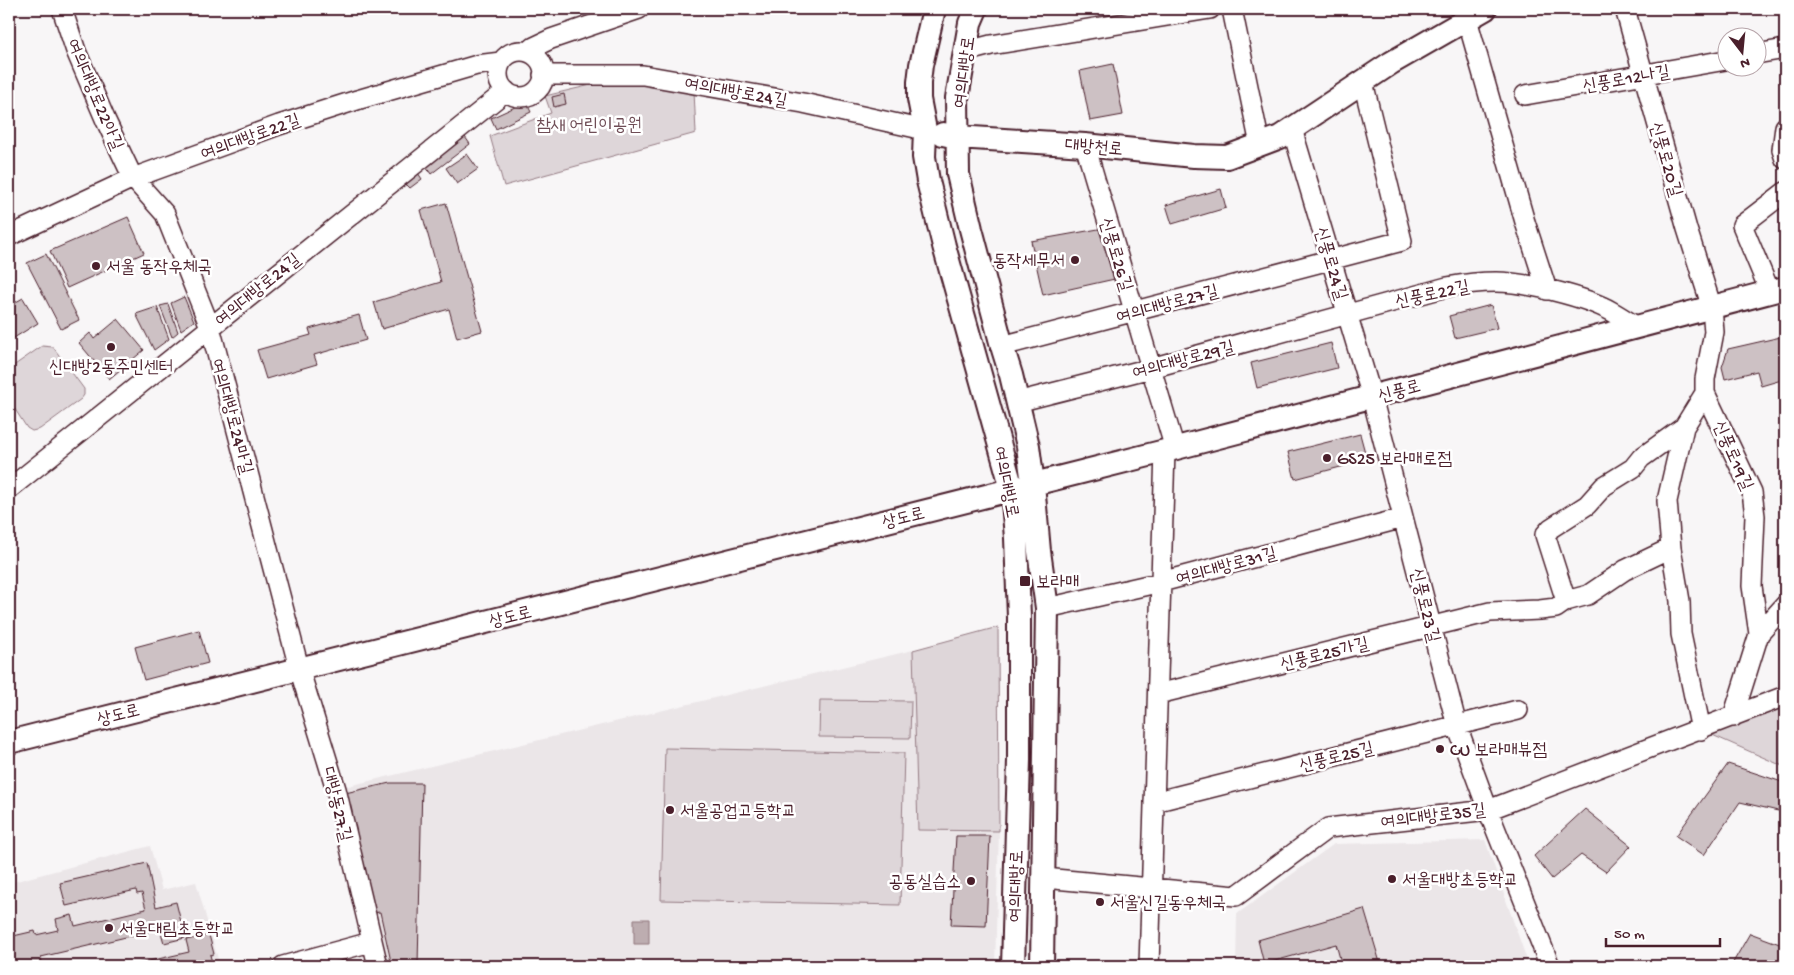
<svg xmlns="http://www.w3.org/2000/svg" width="1794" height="975" font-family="'Gochi Hand','Poor Story',sans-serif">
<rect width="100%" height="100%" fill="#f8f6f7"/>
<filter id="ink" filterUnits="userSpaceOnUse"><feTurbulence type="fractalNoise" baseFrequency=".02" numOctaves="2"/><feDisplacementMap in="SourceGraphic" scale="10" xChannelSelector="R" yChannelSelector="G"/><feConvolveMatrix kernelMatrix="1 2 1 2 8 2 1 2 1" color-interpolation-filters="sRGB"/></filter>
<g filter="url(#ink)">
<path fill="#ebe6e8" d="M998,627L999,831L995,966H386L336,789L913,650Z
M1485,840L1529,966H1236L1237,914L1334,844Z
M150,846L162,890L196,882L220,966H9V883Z"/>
<path fill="#ded6d9" stroke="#947a82" d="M629,83L694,91L696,133L504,186L490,136L551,113L545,96L591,85Z
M42,346L53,347L84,389V395L81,399L40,429L32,431L27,428L9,400V369Z
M998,627L999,831L918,830L913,650Z
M820,700L911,701L910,738L819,737Z
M1785,704V767L1710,734Z
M665,748L904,753L900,905L661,900Z"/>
<path fill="#bdadb0" stroke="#8f747b" d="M634,919H649V944H634Z"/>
<path fill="#cdc1c4" stroke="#4a1f2b" d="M1113,64L1123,115L1090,121L1080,71Z
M564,94L566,104L554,107L552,97Z
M526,102L531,112L496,129L491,118Z
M465,137L470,144L431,174L426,167Z
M467,154L478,169L457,184L446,168Z
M418,173L422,179L410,188L405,183Z
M1221,189L1226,208L1172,224L1166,205Z
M446,203L482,331L457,338L449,309L382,329L374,302L441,282L421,210Z
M128,217L144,253L67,288L50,251Z
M1104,228L1119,278L1043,295L1031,241Z
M46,254L79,320L61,329L27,263Z
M184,297L194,321L181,330L171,303Z
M23,298L38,323L9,341V306Z
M168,304L178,332L172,337L160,306Z
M1491,305L1497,328L1455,338L1449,316Z
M157,307L169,339L154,350L136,314Z
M359,315L366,340L314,355L317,364L266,379L257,350L311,335L309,329Z
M118,319L144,350L109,379L79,343L90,333L94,339Z
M1785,336V379L1761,386L1757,371L1725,379L1722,367L1728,349Z
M1331,343L1337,368L1257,388L1251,363Z
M1360,434L1367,460L1295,479L1288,452Z
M199,630L208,663L144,680L135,647Z
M1728,764L1785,783V794L1778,811L1740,802L1704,855L1676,836Z
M390,783H422L418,965L514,966H392L380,912L372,913L345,793Z
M1585,809L1631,846L1606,872L1581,855L1552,879L1534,856Z
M956,836H990L986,926L951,925Z
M147,863L156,907L176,902L185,938L164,943L160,929L41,957L43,966H10L9,937L35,931L36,935L58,930L56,919L72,915L75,926L146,909L142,893L137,894L136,890L66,906L60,883Z
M1364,909L1381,966H1342L1336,944L1264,964L1258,940Z
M1750,933L1785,946V966H1731Z
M209,935L214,954L210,955L213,966H127L189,952L186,940Z"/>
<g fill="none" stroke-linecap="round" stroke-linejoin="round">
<g stroke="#4a1f2b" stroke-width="22">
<path id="minor" d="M62,9L76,51L106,121L133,178L165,214L210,327L299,668L336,789L378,966
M1232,9L1260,145
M1625,9L1687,229L1712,308L1714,332L1705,379V393L1752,492L1755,516L1752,586L1759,634
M1467,19L1525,222L1547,290
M498 74a23 23 0 1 1 46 0a23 23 0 1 1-46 0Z
M529,52L534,47L551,39L639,9
M964,52L991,45L1210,9
M1756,54L1785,49
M543,75H643L803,103L925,130
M1525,95L1726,60
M1785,127L1782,150L1785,159
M1292,129L1372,397L1457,726L1488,810L1550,966
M1085,145L1175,449
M9,236L133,178L279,125L357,100L477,65L501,62
M1770,292L1742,225L1785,192
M1002,346L1402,241L1363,82
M1017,402L1151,368L1447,287C1463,284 1480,282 1496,282C1526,282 1586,297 1611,311C1620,316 1629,322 1637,327
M1684,427L1667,501L1671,548L1680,601L1681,634L1701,730
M9,489L506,91
M1566,601L1545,535L1551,528L1587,505L1604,486L1633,468L1641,458L1684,427L1705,393
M1047,608L1161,582L1403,518
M1158,694L1490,612L1540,610L1556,608L1566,601L1588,595L1625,570L1671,548
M1733,717L1759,634L1785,605
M1154,802L1518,710
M1044,878L1236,896L1328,828L1488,810L1785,696
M283,966L371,942
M1149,966L1165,451"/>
</g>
<g stroke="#4a1f2b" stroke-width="26">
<path id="major" d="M934,9L921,65L919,82V99L925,130L924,157L928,181L944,246L1012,489L1016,538L1019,617V760L1013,966
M976,9L970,23L957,98L958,174L971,229L1002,346L1011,375L1028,446L1033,484L1039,551L1047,608L1042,966
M943,134L957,137L1085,145L1194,156L1227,157L1280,137L1391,63L1485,9
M9,742L1165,451L1785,288"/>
</g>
<use href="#minor" stroke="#fff" stroke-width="19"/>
<use href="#major" stroke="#fff" stroke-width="22"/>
</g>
</g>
<g fill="#4a1f2b" stroke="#fff" stroke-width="2">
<circle cx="1075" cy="260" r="5"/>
<circle cx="96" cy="266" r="5"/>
<circle cx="111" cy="347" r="5"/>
<circle cx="1327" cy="458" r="5"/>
<rect x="1019" y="575" width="12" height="12" rx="2.5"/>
<circle cx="1440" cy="749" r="5"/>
<circle cx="670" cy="810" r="5"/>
<circle cx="1392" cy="879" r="5"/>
<circle cx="971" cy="881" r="5"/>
<circle cx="1100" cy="902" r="5"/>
<circle cx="109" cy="928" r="5"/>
</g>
<g text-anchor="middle" stroke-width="5" stroke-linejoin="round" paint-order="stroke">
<g font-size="18" fill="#4a1f2b" stroke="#fff">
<text transform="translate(963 72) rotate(-82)" y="6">여의대방로</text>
<text transform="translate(1626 78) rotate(-10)" y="6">신풍로12나길</text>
<text transform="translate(736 91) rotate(10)" y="6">여의대방로24길</text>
<text transform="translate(96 94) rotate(67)" y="6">여의대방로22아길</text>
<text transform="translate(250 136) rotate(-20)" y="6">여의대방로22길</text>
<text transform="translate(1094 146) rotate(5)" y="6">대방천로</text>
<text transform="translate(1667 159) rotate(74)" y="6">신풍로20길</text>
<text transform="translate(1117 254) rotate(73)" y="6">신풍로26길</text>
<text transform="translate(1332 263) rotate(73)" y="6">신풍로24길</text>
<text transform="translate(257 289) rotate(-39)" y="6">여의대방로24길</text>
<text transform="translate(1432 293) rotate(-12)" y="6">신풍로22길</text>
<text transform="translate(1167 303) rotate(-15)" y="6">여의대방로27길</text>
<text transform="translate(1183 359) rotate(-15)" y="6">여의대방로29길</text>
<text transform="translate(1399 390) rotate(-15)" y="6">신풍로</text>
<text transform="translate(233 416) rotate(75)" y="6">여의대방로24마길</text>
<text transform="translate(1734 455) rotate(66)" y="6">신풍로19길</text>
<text transform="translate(1007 482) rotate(79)" y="6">여의대방로</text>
<text transform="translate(903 517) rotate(-14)" y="6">상도로</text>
<text transform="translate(1226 565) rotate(-15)" y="6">여의대방로31길</text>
<text transform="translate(1426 605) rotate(76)" y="6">신풍로23길</text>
<text transform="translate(510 616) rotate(-14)" y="6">상도로</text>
<text transform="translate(1324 653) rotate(-14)" y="6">신풍로25가길</text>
<text transform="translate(118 714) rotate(-14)" y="6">상도로</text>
<text transform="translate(1336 756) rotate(-14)" y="6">신풍로25길</text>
<text transform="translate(338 804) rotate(76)" y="6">대방동27길</text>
<text transform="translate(1433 815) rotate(-7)" y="6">여의대방로35길</text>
<text transform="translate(1015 886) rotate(-88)" y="6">여의대방로</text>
</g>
<g font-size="18" fill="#6f4d56" stroke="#fff">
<text x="589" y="130">참새 어린이공원</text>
</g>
<g font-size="18" fill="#4a1f2b" stroke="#fff" text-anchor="start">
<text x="1065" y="266" text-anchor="end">동작세무서</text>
<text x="106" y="272">서울 동작우체국</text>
<text x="111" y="372" text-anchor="middle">신대방2동주민센터</text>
<text x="1337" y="464">GS25 보라매로점</text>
<text x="1036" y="587">보라매</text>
<text x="1450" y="755">CU 보라매뷰점</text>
<text x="680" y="816">서울공업고등학교</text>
<text x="1402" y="885">서울대방초등학교</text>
<text x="961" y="887" text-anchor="end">공동실습소</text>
<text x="1110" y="908">서울신길동우체국</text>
<text x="119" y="934">서울대림초등학교</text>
</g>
</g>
<rect width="1794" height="975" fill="none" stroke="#fff" stroke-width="30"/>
<rect x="15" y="15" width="1764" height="945" fill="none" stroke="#4a1f2b" stroke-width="2" filter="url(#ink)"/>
<g transform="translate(1742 52) rotate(164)"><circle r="24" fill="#ffffff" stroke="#b7a5aa"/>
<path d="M0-4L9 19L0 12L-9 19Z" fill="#4a1f2b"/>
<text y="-8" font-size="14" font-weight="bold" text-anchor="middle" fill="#4a1f2b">N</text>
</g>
<path d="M1606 938v8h114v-8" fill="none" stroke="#4a1f2b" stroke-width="2.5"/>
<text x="1614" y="938" font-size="15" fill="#4a1f2b" stroke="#ffffff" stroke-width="4" paint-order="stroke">50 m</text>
</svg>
